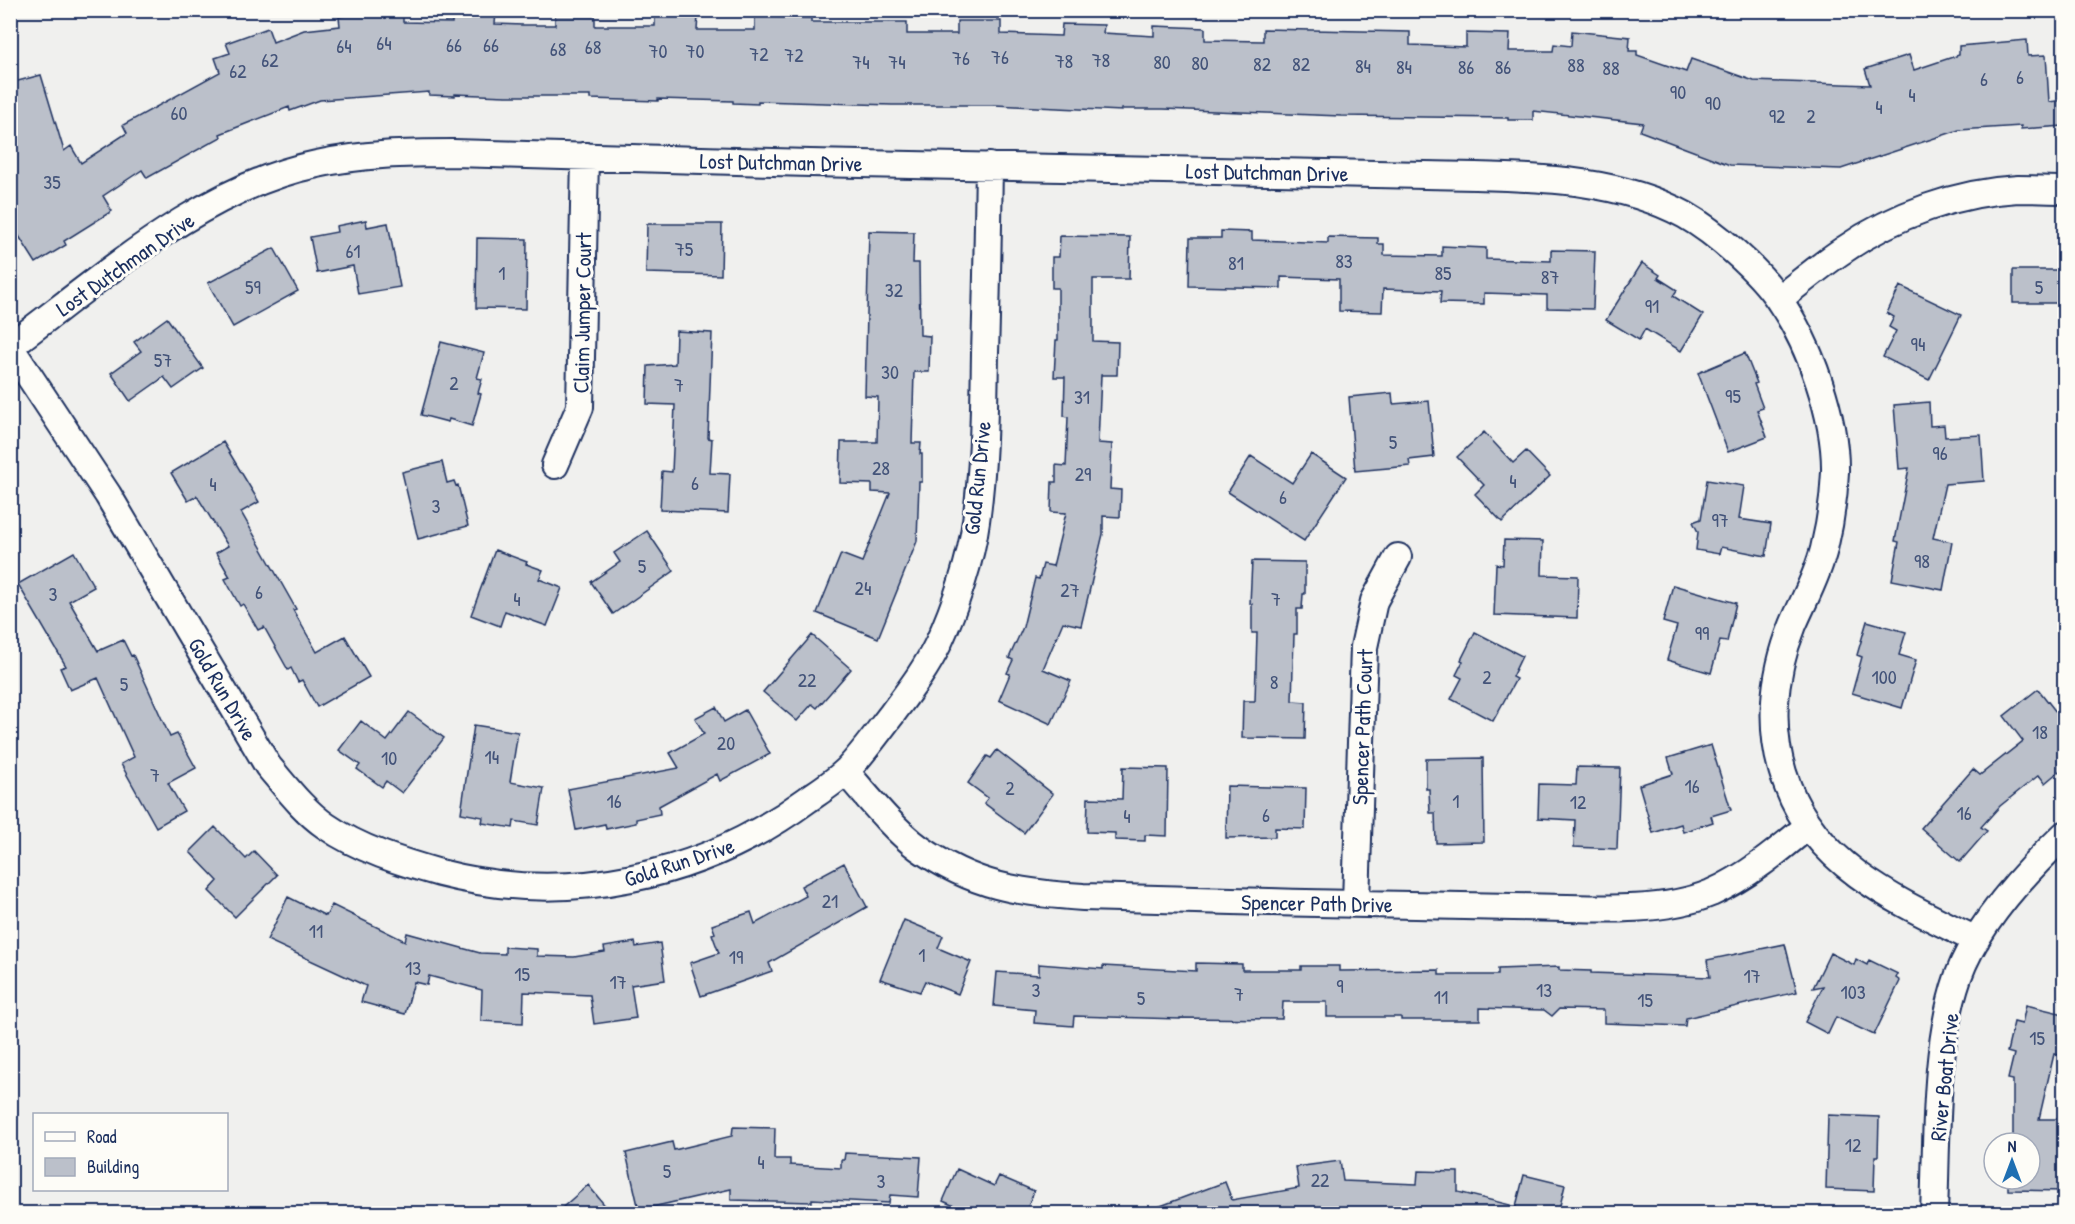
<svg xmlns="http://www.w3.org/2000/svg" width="2075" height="1224" font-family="'Patrick Hand',sans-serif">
<rect width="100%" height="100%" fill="#f0f0ee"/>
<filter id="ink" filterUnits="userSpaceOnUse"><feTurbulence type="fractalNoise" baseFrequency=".0167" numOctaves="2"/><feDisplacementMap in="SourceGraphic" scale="12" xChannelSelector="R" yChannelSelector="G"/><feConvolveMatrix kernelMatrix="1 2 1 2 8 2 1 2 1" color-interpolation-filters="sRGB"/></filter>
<g filter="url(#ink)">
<path fill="#bbc0ca" stroke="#1b2f5e" stroke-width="1.5" d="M370,10H403V22L452,23L453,10L496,12L495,24L523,25H555V13H595V26H655V15L698,16L697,30H755V17L811,18V22H907V34H957V21H1001V34L1061,36L1062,24L1104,25L1103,33L1154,36V26L1205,28V40L1263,41V29L1410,32V45L1466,47V33L1510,34L1509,51H1553L1554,44L1571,46L1572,31L1630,37L1629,51H1637V55L1686,72L1691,59L1754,81L1870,85L1865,69L1909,55L1914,70L1959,55V46L2027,40L2028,56L2046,55L2049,102L2064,100V126L2021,129V126L1959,130L1841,169L1730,165L1640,131L1643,123L1533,111V120H1508V118L1341,116L1163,109H1122V111L995,105H892L758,101V104L733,103V101L658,99V101L590,99V96H506L455,94V96L429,95V92L320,100L290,111L289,107L220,134L221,137L147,178L142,170L103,196L112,211L64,241L66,245L36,263L10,222V83L41,75L64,151L71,146L81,163L127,133L123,125L220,72L215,58L230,53L226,43L268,28L273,42L304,30L340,26L339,17L344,16V13Z
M366,220L367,227L388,223L400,287L358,294L353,266L317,273L310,237L337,232L336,226Z
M647,224H722L721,275L646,273Z
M869,231L914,232L913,263H919L920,335L930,336L929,372H914L912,443H921L920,454H922V482H919L917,541L878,638L817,613L841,554L862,562L890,493L872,492V484L840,483L841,442H877L878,397L865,396Z
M1221,231L1252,232V240L1282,241L1328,243V237L1378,238V244H1384V255L1442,256V246L1486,248V259L1551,261V250L1595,251L1593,309L1547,308V295L1484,293V304L1440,303L1441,291L1383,289L1382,312L1339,311V279L1281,277V288L1189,286L1190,238H1221Z
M1060,236L1130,237L1129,279H1093V341L1118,342L1117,375H1101L1098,443L1112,444L1110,489L1121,490L1120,517L1103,516V534L1081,626L1063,622L1043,669L1071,681L1051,724L999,700L1010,674L1007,673L1013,660L1009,658L1023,627L1035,578L1039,579L1043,564L1053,566L1066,513L1051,512L1052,482H1056V465L1066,466L1068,417L1064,416L1065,377H1054L1056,340H1058V288H1052V257H1059Z
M477,238L527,239L526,309L476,308Z
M274,248L298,291L233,327L208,283Z
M1642,263L1660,275L1658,278L1677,290L1673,296L1703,315L1681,351L1645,329L1639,340L1606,320Z
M2013,270H2064V303H2013Z
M1900,286L1961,315L1929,380L1883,357L1896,331L1889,327L1894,317L1887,313Z
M167,318L203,368L173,389L164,377L130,401L111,373L141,351L134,342Z
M676,331L712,333L708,438L712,439L710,473L730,474L728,513L660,510L662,471L672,472L675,405L647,404L648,366L675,364Z
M441,342L484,353L477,378L482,379L478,393L481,394L472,426L449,419L448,422L421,415Z
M1745,353L1757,383L1754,384L1763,408L1757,410L1767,437L1728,452L1698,373Z
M1392,393L1393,404L1429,401L1434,457L1409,460L1410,466L1355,471L1349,397Z
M1929,402L1930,426L1944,425L1945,437L1981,435L1984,481L1945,484L1933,538L1952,542L1943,590L1892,580L1899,542L1895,541L1909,468L1899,469L1894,405Z
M1484,432L1513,463L1526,451L1550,476L1502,522L1475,494L1484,485L1457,457Z
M223,442L259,502L241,512L296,609L293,610L317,652L345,636L369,677L317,707L302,680L298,682L291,668L288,670L264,627L258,630L243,604L240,606L225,579L230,577L216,553L228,546L197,496L188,501L171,473Z
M1311,454L1346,477L1304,541L1228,492L1251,456L1292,483Z
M442,462L447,483L454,481L456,486L458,485L468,526L418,539L402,472Z
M1707,480L1744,486L1739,519L1771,524L1766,556L1721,547L1719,554L1696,550L1698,532L1693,522L1701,519Z
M647,531L674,571L613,614L591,582L620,562L614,553Z
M1504,540L1543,541L1542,575L1578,576L1577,618L1494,615L1496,564L1503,565Z
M495,550L527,562L526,564L543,570L539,579L562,588L547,626L505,611L500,626L471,615Z
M74,552L94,587L69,601L98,651L123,640L131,656L133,655L170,737L177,734L196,768L168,783L184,811L156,827L121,764L134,757L98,678L70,690L60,668L66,666L18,584Z
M1252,561L1305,562V594H1303L1302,609H1297V634H1294L1292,701L1306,702L1305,739L1242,738L1243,701H1255L1257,633H1252V604H1250Z
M1673,585L1736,603L1727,642L1720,641L1711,673L1667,660L1677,626L1663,622Z
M1867,621L1906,632L1899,655L1916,660L1902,708L1852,693L1862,657L1857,655Z
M1475,632L1522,656L1512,677L1516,679L1493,721L1451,699L1462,678L1456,675L1463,661L1461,660Z
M812,635L851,669L817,708L812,704L797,721L763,692Z
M2038,689L2064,722V767L2045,783L2039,775L2000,806L1981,827L1987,831L1960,862L1921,828L1973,769L1980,775L2023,741L2004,716Z
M716,707L724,722L745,710L770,754L720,781L717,774L659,806L660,814L636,819V823L606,829L605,824L576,830L568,789L679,768L670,753L704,734L695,718Z
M409,712L444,738L402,793L386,781L382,787L357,769L360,765L339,750L361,721L387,741Z
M474,725L518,732L510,782L544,788L538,825L514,821L513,828L482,823L483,817L461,813Z
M1711,745L1731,810L1711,816L1713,822L1683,832L1681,824L1653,833L1639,785L1673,774L1668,758Z
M997,750L1053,794L1024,833L984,803L988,798L968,783L987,756L991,758Z
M1483,758L1484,842L1436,843L1435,813H1430L1429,789H1426V759Z
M1123,767L1168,768L1167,836L1145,835V841L1115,840V833L1087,832L1088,798L1122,799Z
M1577,767L1620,768L1617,849L1574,847L1575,820L1538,818L1539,784L1576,785Z
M1227,786L1306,788L1305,829L1275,828V837L1226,838Z
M215,827L246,859L254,851L277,875L235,917L209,891L218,881L190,852Z
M844,863L867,907L769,963L772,971L701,996L690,963L719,953L712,934L715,933L712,925L751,912L755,924L806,896L801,886Z
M288,897L326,916L332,905L405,941L407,933L480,953L505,954V947L537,949V956L574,957L605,952L604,947L635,942L636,947L660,943L665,980L631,985L636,1018L594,1024L590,995L524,992L523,1023L481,1021L482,990L429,976L427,985L414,982L405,1014L361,1002L366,986L267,940Z
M904,920L943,936L938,948L971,962L958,994L925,981L920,992L880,979Z
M1785,944L1797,992L1686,1018L1685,1026L1604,1023V1010L1559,1009L1552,1016L1544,1010L1480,1008V1020H1401V1017H1327V1002H1283L1282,1019L1180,1018V1019L1074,1016L1073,1026L1034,1023L1035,1010L994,1006L997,972L1039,975V964L1103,969V966L1196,971V963L1242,964V970H1301V966H1339V971L1439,970V975H1498V969L1559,967V970L1591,971V973L1710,977L1707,960Z
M1830,953L1854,965L1856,959L1867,965L1869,960L1898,974L1896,978L1900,981L1874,1035L1836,1017L1828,1034L1805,1022L1823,986L1813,988Z
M2026,1005L2064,1014V1056L2054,1054L2039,1119H2064V1191L2008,1190V1179H2030V1143H2008L2013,1142V1080L2008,1079L2014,1054L2007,1052L2014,1022L2022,1024Z
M1828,1115L1879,1117L1878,1156H1875L1874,1191L1826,1189Z
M733,1127L775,1128L774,1159H790V1165L841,1168V1160H844L845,1153L921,1157L918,1197L890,1195L889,1203L812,1199V1202L731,1200V1189L639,1210L626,1153L672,1142L674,1150L732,1136Z
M1340,1161L1343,1181L1417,1184L1418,1171L1458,1172V1192L1510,1205L1509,1214H1148L1147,1211L1225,1182L1232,1200L1299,1188L1296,1167Z
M957,1169L994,1186L999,1176L1034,1191L1025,1214H972L943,1201Z
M1524,1175L1565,1185L1558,1214H1514Z
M588,1185L612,1214H555Z"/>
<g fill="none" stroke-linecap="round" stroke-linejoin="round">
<g stroke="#1b2f5e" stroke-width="30">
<path id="minor" d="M1779,299C1801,282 1822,264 1845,249C1894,215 1959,192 2018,189C2034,189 2049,190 2064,190
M10,346C102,278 203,187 317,164C362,154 407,153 453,153L810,163L1475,176C1547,178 1620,180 1685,215C1715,232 1760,271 1779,300C1810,344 1836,418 1835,472C1834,497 1830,524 1824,549C1817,577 1804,599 1793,625C1772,677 1767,734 1788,787C1819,869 1904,904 1976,940
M10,347L108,495L268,766C286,787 303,810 326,826C359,849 401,862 440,873C567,906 701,878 807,800C820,791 836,781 848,769C864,752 878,732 892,714C909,691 926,669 938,644C955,607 971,560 976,521C984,465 984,409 985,353C987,290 988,228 989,166
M555,465L580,407L585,156
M846,772C866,795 894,830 919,848C973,886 1019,893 1083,897C1226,901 1370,905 1513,907C1573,907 1656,916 1711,893C1747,877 1778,851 1808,826
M1356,903L1364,647L1374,601L1398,557
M1934,1214C1937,1140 1934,1046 1958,977C1977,924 2024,873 2064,835"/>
</g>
<use href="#minor" stroke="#fdfcf7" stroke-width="26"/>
</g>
</g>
<g text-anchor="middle" stroke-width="6" stroke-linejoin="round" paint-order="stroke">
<g font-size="20" fill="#435379">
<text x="384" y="50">64</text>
<text x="454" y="52">66</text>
<text x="491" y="52">66</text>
<text x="344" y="53">64</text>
<text x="593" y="54">68</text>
<text x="558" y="56">68</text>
<text x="658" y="58">70</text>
<text x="695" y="58">70</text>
<text x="759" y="61">72</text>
<text x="794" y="62">72</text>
<text x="1000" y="64">76</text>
<text x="961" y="65">76</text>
<text x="270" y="67">62</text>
<text x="1101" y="67">78</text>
<text x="1064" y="68">78</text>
<text x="861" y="69">74</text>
<text x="897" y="69">74</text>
<text x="1162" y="69">80</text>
<text x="1200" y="70">80</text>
<text x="1262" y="71">82</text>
<text x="1301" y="71">82</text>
<text x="1576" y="72">88</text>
<text x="1363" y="73">84</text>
<text x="1404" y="74">84</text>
<text x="1466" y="74">86</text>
<text x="1503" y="74">86</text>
<text x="1611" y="75">88</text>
<text x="238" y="78">62</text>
<text x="2020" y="84">6</text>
<text x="1984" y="86">6</text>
<text x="1678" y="99">90</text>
<text x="1912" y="102">4</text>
<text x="1713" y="110">90</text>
<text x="1879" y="114">4</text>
<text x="179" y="120">60</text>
<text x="1777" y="123">92</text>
<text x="1811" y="123">2</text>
<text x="52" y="189">35</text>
<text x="684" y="256">75</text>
<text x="353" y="258">61</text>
<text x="1344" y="268">83</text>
<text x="1236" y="270">81</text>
<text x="502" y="280">1</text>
<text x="1443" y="280">85</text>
<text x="1550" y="284">87</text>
<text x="253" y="294">59</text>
<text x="2039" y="294">5</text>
<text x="894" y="297">32</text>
<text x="1652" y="313">91</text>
<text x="1918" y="351">94</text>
<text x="163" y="367">57</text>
<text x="890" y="379">30</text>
<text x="454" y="390">2</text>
<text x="679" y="392">7</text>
<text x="1733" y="403">95</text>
<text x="1082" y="404">31</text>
<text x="1393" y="449">5</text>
<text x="1940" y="460">96</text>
<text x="881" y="475">28</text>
<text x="1083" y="481">29</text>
<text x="1513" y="488">4</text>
<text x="695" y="490">6</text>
<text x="213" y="491">4</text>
<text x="1283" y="504">6</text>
<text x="436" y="513">3</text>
<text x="1720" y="527">97</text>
<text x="1922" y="568">98</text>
<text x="642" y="573">5</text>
<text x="863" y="595">24</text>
<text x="1070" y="597">27</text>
<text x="259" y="599">6</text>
<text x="53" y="601">3</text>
<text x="517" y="606">4</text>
<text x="1276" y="606">7</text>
<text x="1702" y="640">99</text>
<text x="1487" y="684">2</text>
<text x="1884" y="684">100</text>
<text x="807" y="687">22</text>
<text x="1274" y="689">8</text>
<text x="124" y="691">5</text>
<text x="2040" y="739">18</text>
<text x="726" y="750">20</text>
<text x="492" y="764">14</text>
<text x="389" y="765">10</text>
<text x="155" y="782">7</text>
<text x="1692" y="793">16</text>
<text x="1010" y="795">2</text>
<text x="614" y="808">16</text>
<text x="1456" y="808">1</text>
<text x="1578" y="809">12</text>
<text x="1964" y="820">16</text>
<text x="1266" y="822">6</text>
<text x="1127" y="823">4</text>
<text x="830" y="908">21</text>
<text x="316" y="938">11</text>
<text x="922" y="962">1</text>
<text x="736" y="964">19</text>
<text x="413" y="975">13</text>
<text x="522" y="981">15</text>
<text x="1752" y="983">17</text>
<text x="618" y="989">17</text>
<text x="1340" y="993">9</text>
<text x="1036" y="997">3</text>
<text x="1544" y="997">13</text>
<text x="1853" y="999">103</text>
<text x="1239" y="1001">7</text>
<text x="1441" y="1004">11</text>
<text x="1141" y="1005">5</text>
<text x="1645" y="1007">15</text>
<text x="2037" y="1045">15</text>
<text x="1853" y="1152">12</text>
<text x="761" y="1169">4</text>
<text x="667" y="1178">5</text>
<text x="1320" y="1187">22</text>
<text x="881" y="1188">3</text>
</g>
<g font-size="22" fill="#1b2f5e" stroke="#fdfcf7">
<text transform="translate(781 162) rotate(1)" y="8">Lost Dutchman Drive</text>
<text transform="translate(1267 172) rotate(1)" y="8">Lost Dutchman Drive</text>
<text transform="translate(125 264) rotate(-35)" y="8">Lost Dutchman Drive</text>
<text transform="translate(582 313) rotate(-89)" y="8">Claim Jumper Court</text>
<text transform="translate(977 478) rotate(-84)" y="8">Gold Run Drive</text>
<text transform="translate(223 689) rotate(60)" y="8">Gold Run Drive</text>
<text transform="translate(1362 727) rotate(-88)" y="8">Spencer Path Court</text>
<text transform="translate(679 862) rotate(-18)" y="8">Gold Run Drive</text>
<text transform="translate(1317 903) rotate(1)" y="8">Spencer Path Drive</text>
<text transform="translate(1944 1077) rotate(-84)" y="8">River Boat Drive</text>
</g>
</g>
<rect width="2075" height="1224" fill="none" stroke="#fdfcf7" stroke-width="36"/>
<rect x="18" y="18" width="2039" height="1188" fill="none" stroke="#1b2f5e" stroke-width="2" filter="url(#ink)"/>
<rect x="33" y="1113" width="195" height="78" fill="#fdfcf7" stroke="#a3aaba" stroke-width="1.5"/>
<rect x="45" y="1132" width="30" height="9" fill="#fdfcf7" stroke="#a3aaba" stroke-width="1.5"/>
<text x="87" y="1143" font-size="18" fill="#1b2f5e">Road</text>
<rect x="45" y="1158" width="30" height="18" fill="#bbc0ca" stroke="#a3aaba" stroke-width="1.5"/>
<text x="87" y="1173" font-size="18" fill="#1b2f5e">Building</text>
<g transform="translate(2012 1161)"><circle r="28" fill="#fdfcf7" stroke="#a3aaba" stroke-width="1.5"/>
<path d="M0-4.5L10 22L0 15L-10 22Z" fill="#1f6fb2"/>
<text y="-9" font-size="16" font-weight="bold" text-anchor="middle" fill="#1b2f5e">N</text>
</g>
</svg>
